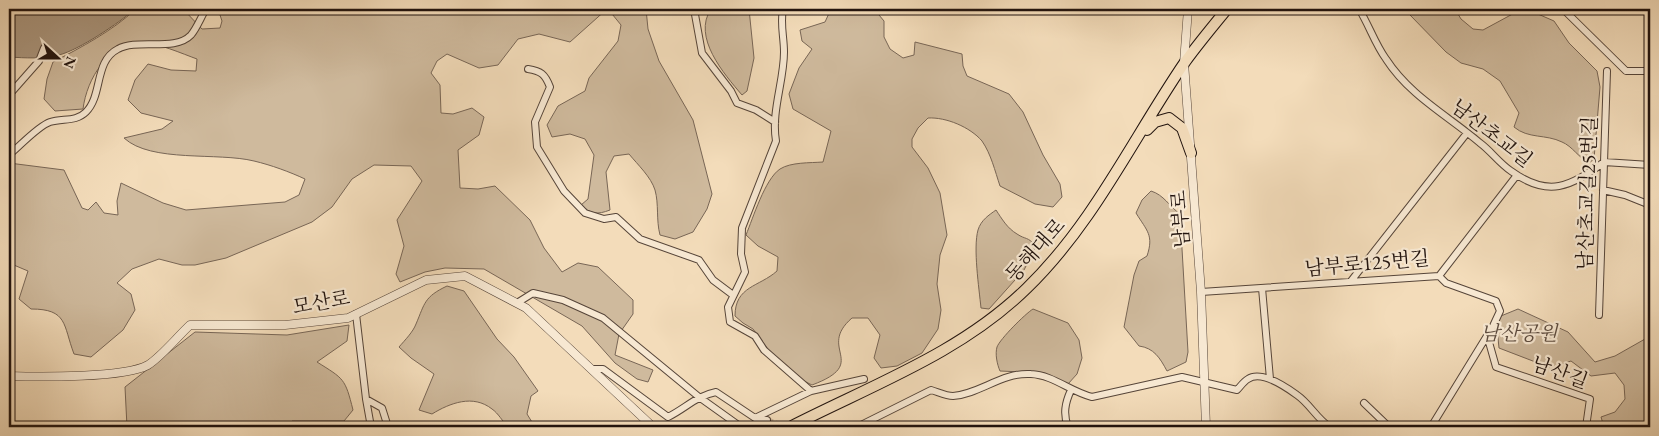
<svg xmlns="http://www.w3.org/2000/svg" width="1659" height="436" font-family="'EB Garamond','Noto Serif KR',serif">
<rect width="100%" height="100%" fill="#f3dcba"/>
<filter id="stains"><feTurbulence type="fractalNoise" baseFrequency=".004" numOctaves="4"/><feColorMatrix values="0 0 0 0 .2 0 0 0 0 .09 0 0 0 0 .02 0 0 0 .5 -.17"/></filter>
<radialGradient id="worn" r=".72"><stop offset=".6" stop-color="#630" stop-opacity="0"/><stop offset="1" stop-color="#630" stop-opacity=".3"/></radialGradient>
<path fill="#cfba9d" stroke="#786656" d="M136,9H183L202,29L220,28L222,21L218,9H407L413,13L415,9H607L570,42L539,34L518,39L498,65L479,68L447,54L437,61L431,73L440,85L441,113L453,114L472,108L484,117L479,135L458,150L460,188L478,189L495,186L530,220L544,248L562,272L578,263L598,267L633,300V314L619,334L615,355L653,370L648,382L637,379L615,363L582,326L484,269L445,268L425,272L400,282L396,274L404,246L397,220L422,181L411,166L374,165L352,179L332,207L312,222L226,258L195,265H182L159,259L132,269L117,283L131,294L135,310L123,330L91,357L74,354C63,325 68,309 31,309L19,299L28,271L9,263V163L64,170L82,208L88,210L96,202L104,213L118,215L117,201L121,183L163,203L186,210L285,202L299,195L305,179C290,172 271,165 254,161C218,152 151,163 124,138L162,129L173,121L141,113L128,100L135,80L148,64L171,70L196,71L197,59C183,54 156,42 142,43C108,44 87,78 83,109L55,111L44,99L47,79L53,62C82,47 112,31 136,9Z
M608,9H646L648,29L659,61L693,120L712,194L707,209L693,232L675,239L660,235C656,220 659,204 655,190C651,177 638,165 629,154L614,156L606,172L610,210C597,215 591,214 581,205L588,199L594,155L585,139L570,134L552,137L547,125L558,106L585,91L589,78L618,41L621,25Z
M711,9H749L754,58L747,91L742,95C724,74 692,37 711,9Z
M831,9H874L884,21V37L890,49L903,58L914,55L915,42L962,54L963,66L967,76L1009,94L1023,112L1043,155L1060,184L1062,197L1053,207L1035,204L1000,186C995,171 991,154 982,141C970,127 946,117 928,118L918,128L912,139V147L928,168L940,193L947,235L940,255L937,284L941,310L938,329L922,353L897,366L881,368L874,358L880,335L868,318H852C816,349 871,363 812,385L802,380L771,353L753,329L743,323L735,316C735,286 759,287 777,271L778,257L758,246L746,235C753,218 765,179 780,169C791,162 810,163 823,162L831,131L793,109L789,94L799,68L812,49L802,41L800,30L825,22Z
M1413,9H1455L1461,19L1473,29L1483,30L1520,10L1531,11L1554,21L1569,43L1597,71L1600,87L1594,159L1589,163C1579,158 1572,146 1562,142C1546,134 1528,139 1514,127L1519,113L1500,81L1483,69L1461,63L1446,52L1410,15Z
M1151,191C1164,195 1169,206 1180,214L1188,352L1186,362L1167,371C1160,358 1154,348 1139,346L1124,327L1134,275L1139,261L1147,256C1154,235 1147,231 1136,213L1142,200Z
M996,210C1002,219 1007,228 1017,234C1026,240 1027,236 1036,246L1024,270L989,309L981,308C979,288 973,248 978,230C981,220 989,215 996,210Z
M447,286L464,291L497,339L514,357L538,391L531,396L527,414L535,427H508C503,422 498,413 492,409C473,394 450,403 432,414L419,410L434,374L411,358L399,347C405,340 413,332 416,324C425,303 424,297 447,286Z
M1033,309L1068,323L1079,340L1082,358L1077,374L1068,384L1044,373L1000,371C997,364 995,354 997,347C1000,339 1025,314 1033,309Z
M1518,309L1568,332L1595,362L1615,356L1645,339L1650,341V427H1604L1601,417L1615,412L1625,399L1624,385L1615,373L1591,376L1571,361L1551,368L1499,348L1496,318Z
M349,325L347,341L317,362C344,379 345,378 353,410L344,421H292L293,427H127L125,387L195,332L287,335Z"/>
<path fill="#ac9880" stroke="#746352" d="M9,9H135C119,23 79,50 59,55C43,59 25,58 9,57Z"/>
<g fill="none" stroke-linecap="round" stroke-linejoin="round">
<path stroke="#c9b498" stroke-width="6" stroke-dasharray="6 3" stroke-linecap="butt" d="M767,420L785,427"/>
<g stroke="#564539" stroke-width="8">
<path id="minor" d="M694,9L702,53L731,91L737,103L756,110L775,122
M783,9C780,24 784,37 784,52C784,81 771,112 776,141L742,228L741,254L745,272L728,307L730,322L755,336L764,350L811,391
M1359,9C1369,25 1375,44 1386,59C1410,96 1447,115 1480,143C1491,151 1499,163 1511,171C1548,198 1571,187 1604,162L1650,165
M1563,9L1626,71H1650
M528,69C541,71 545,74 550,87L535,122L537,147L564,191L585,213L604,219L616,217L640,239L699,260L713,280L733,295
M9,95L39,61L44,48
M9,155C20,146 38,126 50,122C63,118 76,122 86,112C103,95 94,61 118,49C137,38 175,52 191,35C197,28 201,17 206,9
M1603,190L1625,195L1650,205
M1351,281L1467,133
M1262,288L1270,379
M1201,292L1439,276L1517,175
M517,303L533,293L563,300L603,318L699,397L741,427
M356,314L366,399L382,408L388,427
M1599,315L1607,71
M1487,335L1496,367L1590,399L1586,427
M593,369H603L668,417C686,408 696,396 716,392L755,418L767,420
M366,399L371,427
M1364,403L1389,427
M755,418L811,391L864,379
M857,427L931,390C938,392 946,396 953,396C980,394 1002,372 1031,374C1053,375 1071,392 1092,397L1182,377L1237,390C1240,387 1244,381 1248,379C1261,370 1286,387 1297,395C1310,404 1317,419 1330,427
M1068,427C1063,414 1065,403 1071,390
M1431,427L1493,326L1500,311L1496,301L1446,283L1439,276"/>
</g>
<g stroke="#564539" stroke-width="9">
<path id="tertiary" d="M1188,9L1184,63L1201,292L1206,427
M9,376C38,377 125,378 148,365C162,356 178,336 190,325H285L348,318L426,280L465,276L526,308L653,427"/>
</g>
<g stroke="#21130e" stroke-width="12">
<path id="primary" d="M1147,130L1155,122L1169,118L1182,128L1191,153
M790,427C872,385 961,353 1027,288C1094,223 1133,138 1185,62C1198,44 1213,26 1227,9"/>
</g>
<use href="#minor" stroke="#f7e8d2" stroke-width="6"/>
<use href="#tertiary" stroke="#f7e8d2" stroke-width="8"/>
<use href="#primary" stroke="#f3dcba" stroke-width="10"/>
</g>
<g text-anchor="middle" stroke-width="4.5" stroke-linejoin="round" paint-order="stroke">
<g font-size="20" fill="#21130e" stroke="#f7e8d2">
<text transform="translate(1492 133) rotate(38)" y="7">남산초교길</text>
<text transform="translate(1587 193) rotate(-88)" y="7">남산초교길25번길</text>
<text transform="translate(1180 219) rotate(-94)" y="7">남부로</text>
<text transform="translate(1035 250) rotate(-48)" y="7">동해대로</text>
<text transform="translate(1367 263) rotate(-5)" y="7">남부로125번길</text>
<text transform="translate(321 302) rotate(-10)" y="7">모산로</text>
<text transform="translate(1560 372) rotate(20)" y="7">남산길</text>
</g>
<g font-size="20" font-style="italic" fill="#5e4d40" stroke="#f7e8d2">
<text x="1519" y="340">남산공원</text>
</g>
</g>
<rect width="1659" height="436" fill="none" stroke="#f3dcba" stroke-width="30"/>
<rect x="10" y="10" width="1639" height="416" fill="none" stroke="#21130e" stroke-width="2.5"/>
<rect x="15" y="15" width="1629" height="406" fill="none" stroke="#21130e"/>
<g transform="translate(58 58) rotate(111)" stroke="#f7e8d2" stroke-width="4" paint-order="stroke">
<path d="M0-4L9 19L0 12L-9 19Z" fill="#21130e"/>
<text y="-8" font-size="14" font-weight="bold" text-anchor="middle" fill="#21130e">N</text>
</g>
<rect width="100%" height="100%" filter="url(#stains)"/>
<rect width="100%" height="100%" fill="url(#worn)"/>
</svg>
